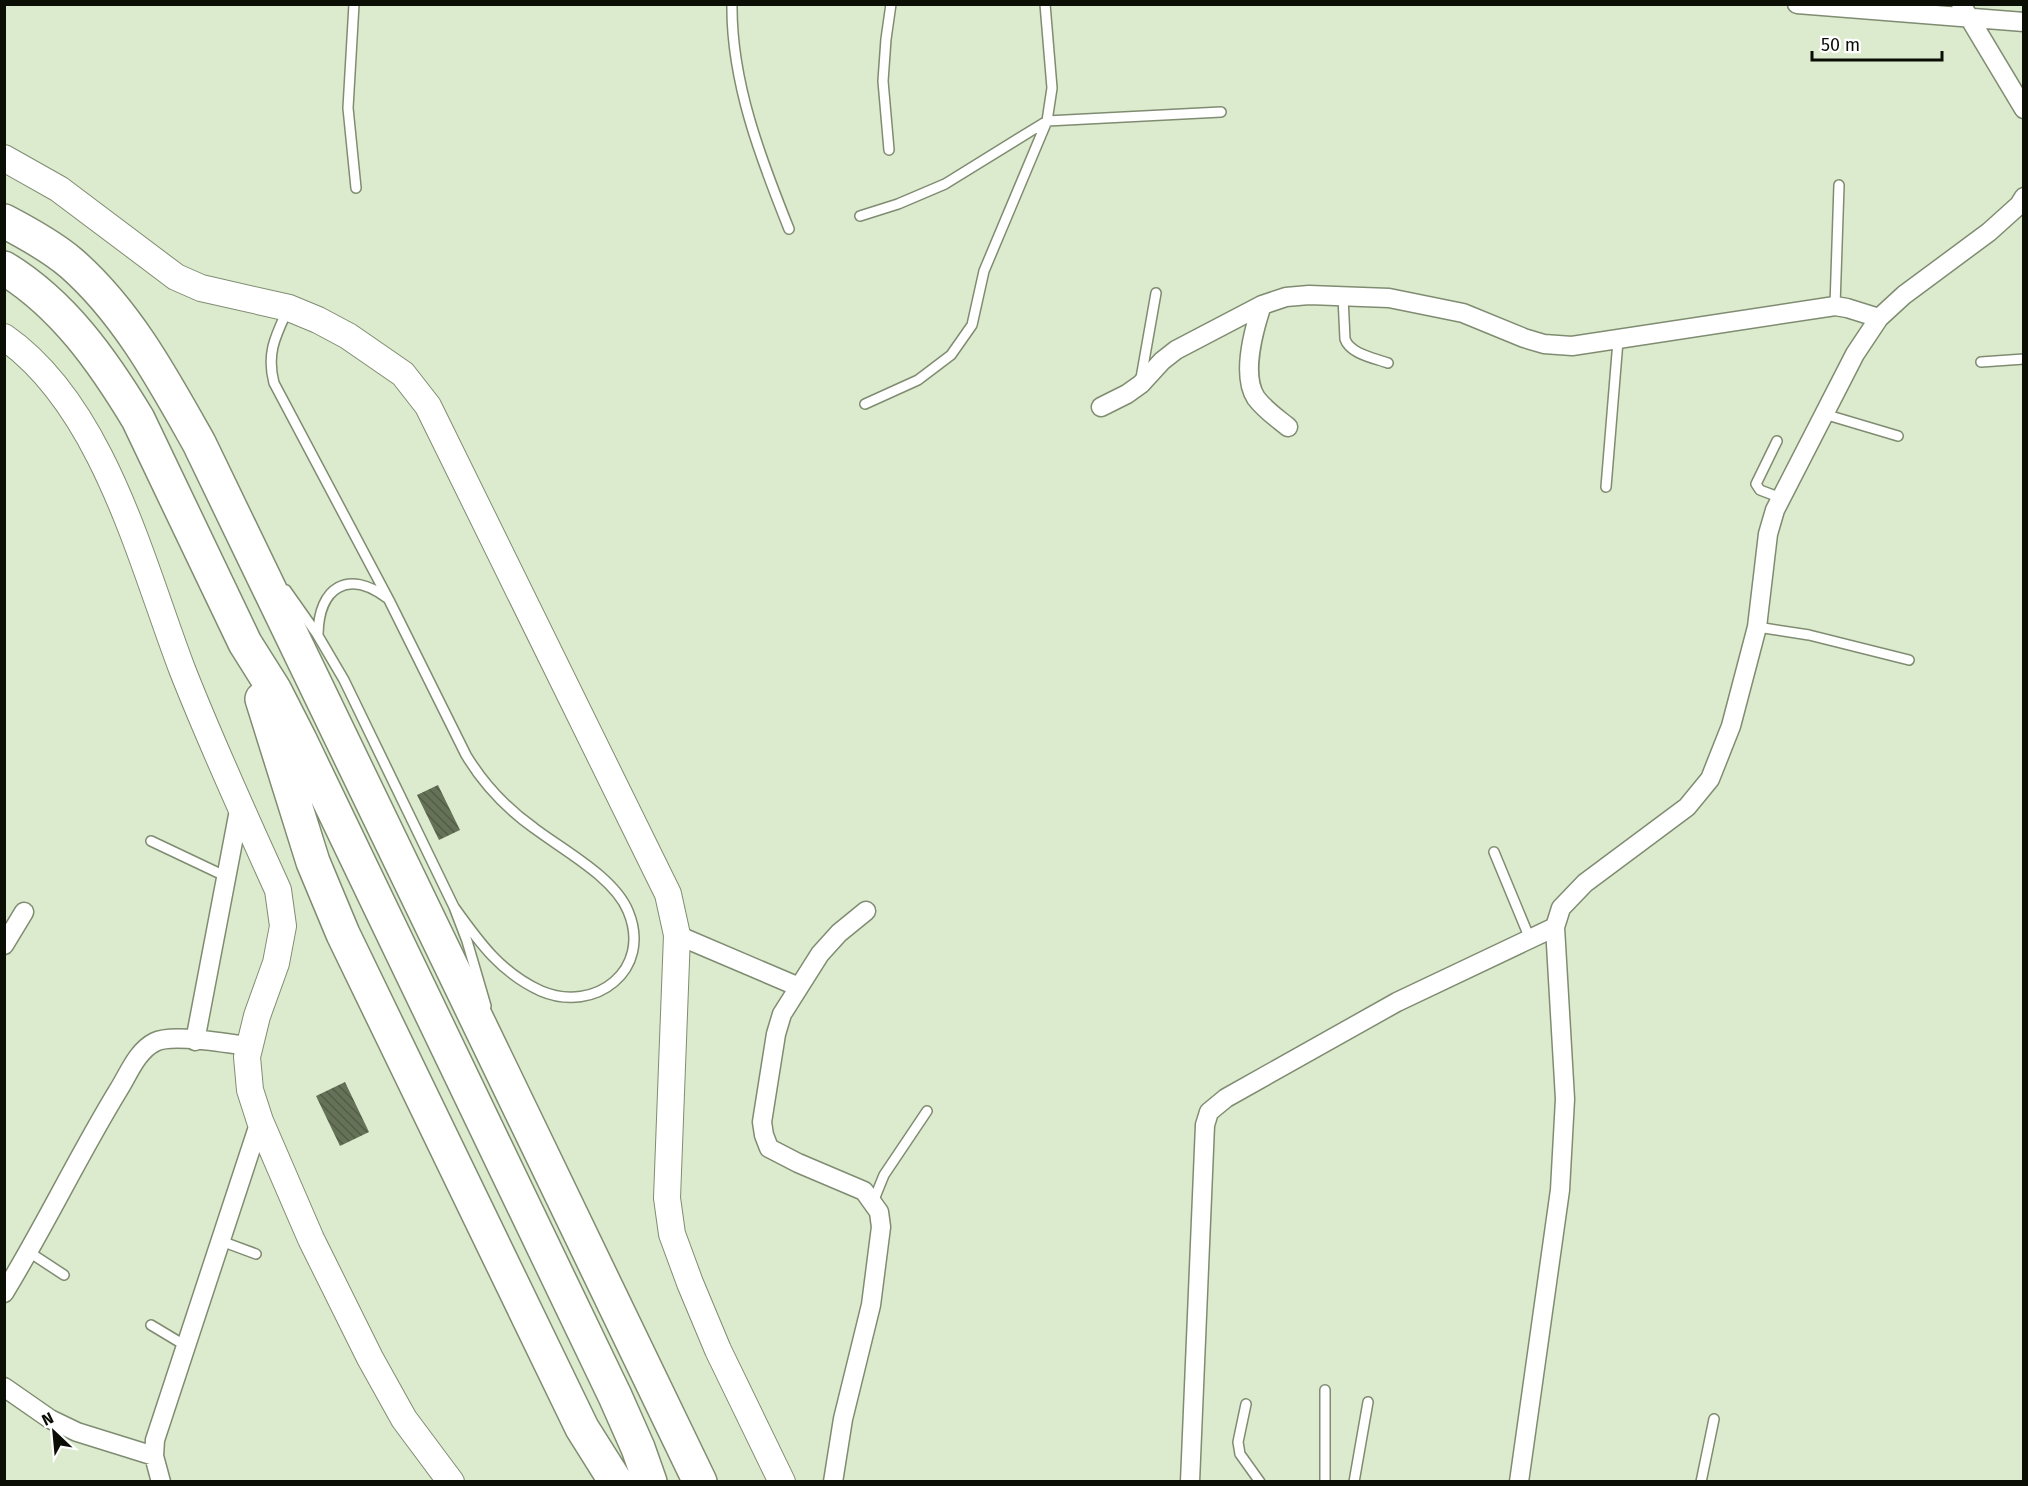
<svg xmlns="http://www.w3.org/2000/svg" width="2028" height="1486" font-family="'Fira Sans',sans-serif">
<defs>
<pattern id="building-back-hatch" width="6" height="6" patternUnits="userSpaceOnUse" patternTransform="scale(1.5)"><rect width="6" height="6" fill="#657258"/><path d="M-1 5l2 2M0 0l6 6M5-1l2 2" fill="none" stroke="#515c47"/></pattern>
</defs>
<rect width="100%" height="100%" fill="#dceacd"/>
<path fill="url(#building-back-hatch)" d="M438,785L460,830L439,840L417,795Z
M345,1082L369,1132L340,1146L316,1096Z"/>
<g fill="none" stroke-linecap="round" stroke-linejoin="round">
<g stroke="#7f8c71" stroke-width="12">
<path id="lane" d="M354,4L348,108L356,188
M732,4C731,82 761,159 789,229
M889,150L883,81L886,39L891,4
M860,216L898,204L945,184L1047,121L1221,112
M1343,297L1345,339C1350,354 1374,358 1388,363
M1835,306L1839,185
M288,309C276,335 266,353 274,383L389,600L466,755C484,785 506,808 534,828C563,850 614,877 628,911C653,970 595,1014 541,991C501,973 479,942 454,907
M1981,362L2024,359
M1141,378L1156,293
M865,404L918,380L951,355L972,325L984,271L1047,121L1052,88L1045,4
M1824,414L1898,436
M1777,441L1756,484L1760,490L1781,498
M1606,487L1618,341
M286,590L317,634L344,680L454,907L467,941L486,1006
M1757,627L1809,635L1909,660
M318,634C319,587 348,569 387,598
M151,841L227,877
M1494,852L1530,939
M873,1202L884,1175L927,1111
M221,1241L256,1254
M29,1252L64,1275
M151,1325L186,1346
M1325,1390V1482
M1246,1404L1238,1442L1240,1454L1260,1482
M1354,1482L1368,1402
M1701,1482L1714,1419"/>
</g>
<g stroke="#7f8c71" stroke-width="21">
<path id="street" d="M1797,4L2024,22
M1961,4L2024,109
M1101,407L1127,394L1141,384L1162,361L1176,350L1262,305
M1288,427C1277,418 1265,410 1256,398C1241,375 1254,329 1262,305L1286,297L1309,295L1389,298L1463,313L1524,338L1544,344L1572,346L1835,306L1847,308L1879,318
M677,935L799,987
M4,945L24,912
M195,1041L240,805
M4,1293C45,1226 78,1156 119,1089C129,1073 137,1051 155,1042C173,1033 227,1044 250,1046
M4,1387L50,1419L77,1432L154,1456
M161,1482L154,1456L155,1440L260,1121
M833,1482L843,1419L871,1305L881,1227L879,1212L864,1191L798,1163L769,1148L764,1135L762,1122L776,1034L782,1014L820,954L839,933L866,911
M1190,1482L1205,1125L1209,1112L1226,1098L1397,1002L1555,927
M1519,1482L1560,1190L1565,1099L1555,927L1561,908L1585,883L1687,807L1710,779L1731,726L1757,627L1768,534L1775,510L1855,354L1879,318L1904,295L1989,232L2019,205L2024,197"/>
</g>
<g stroke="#7f8c71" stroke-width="28">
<path id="secondary" d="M4,158L59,189L176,277L201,288L289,308L318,320L348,336L403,374L428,406L668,894L677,935L667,1198L672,1234L690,1283L718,1350L782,1482
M4,337C103,406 141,561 182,669C211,743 245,817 278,890L283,926L276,963L257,1016L247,1057L250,1090L260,1121L311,1239L370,1358L404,1419L451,1482"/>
</g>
<g stroke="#7f8c71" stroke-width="36">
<path id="highway" d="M4,221C27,233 51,246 71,263C127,312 163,379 199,443L700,1482
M4,268C63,304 103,361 138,419L245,643L274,689L300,740L615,1396L638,1448L650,1482
M262,699L313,862L343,934L582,1428L616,1482"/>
</g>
<use href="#lane" stroke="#fff" stroke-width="9"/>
<use href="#street" stroke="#fff" stroke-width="18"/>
<use href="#secondary" stroke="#fff" stroke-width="26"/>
<use href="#highway" stroke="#fff" stroke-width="33"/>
</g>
<rect width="2028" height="1486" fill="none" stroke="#0a0e05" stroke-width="12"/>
<g transform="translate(54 1432) rotate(334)" stroke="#ffffff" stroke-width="4.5" paint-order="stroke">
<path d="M0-4.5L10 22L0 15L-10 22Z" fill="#0a0e05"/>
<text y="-9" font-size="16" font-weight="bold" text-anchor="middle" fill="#0a0e05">N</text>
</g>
<path d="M1812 51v9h130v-9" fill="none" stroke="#0a0e05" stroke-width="3"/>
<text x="1821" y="51" font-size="18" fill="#0a0e05" stroke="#ffffff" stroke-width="4.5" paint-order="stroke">50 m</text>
</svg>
